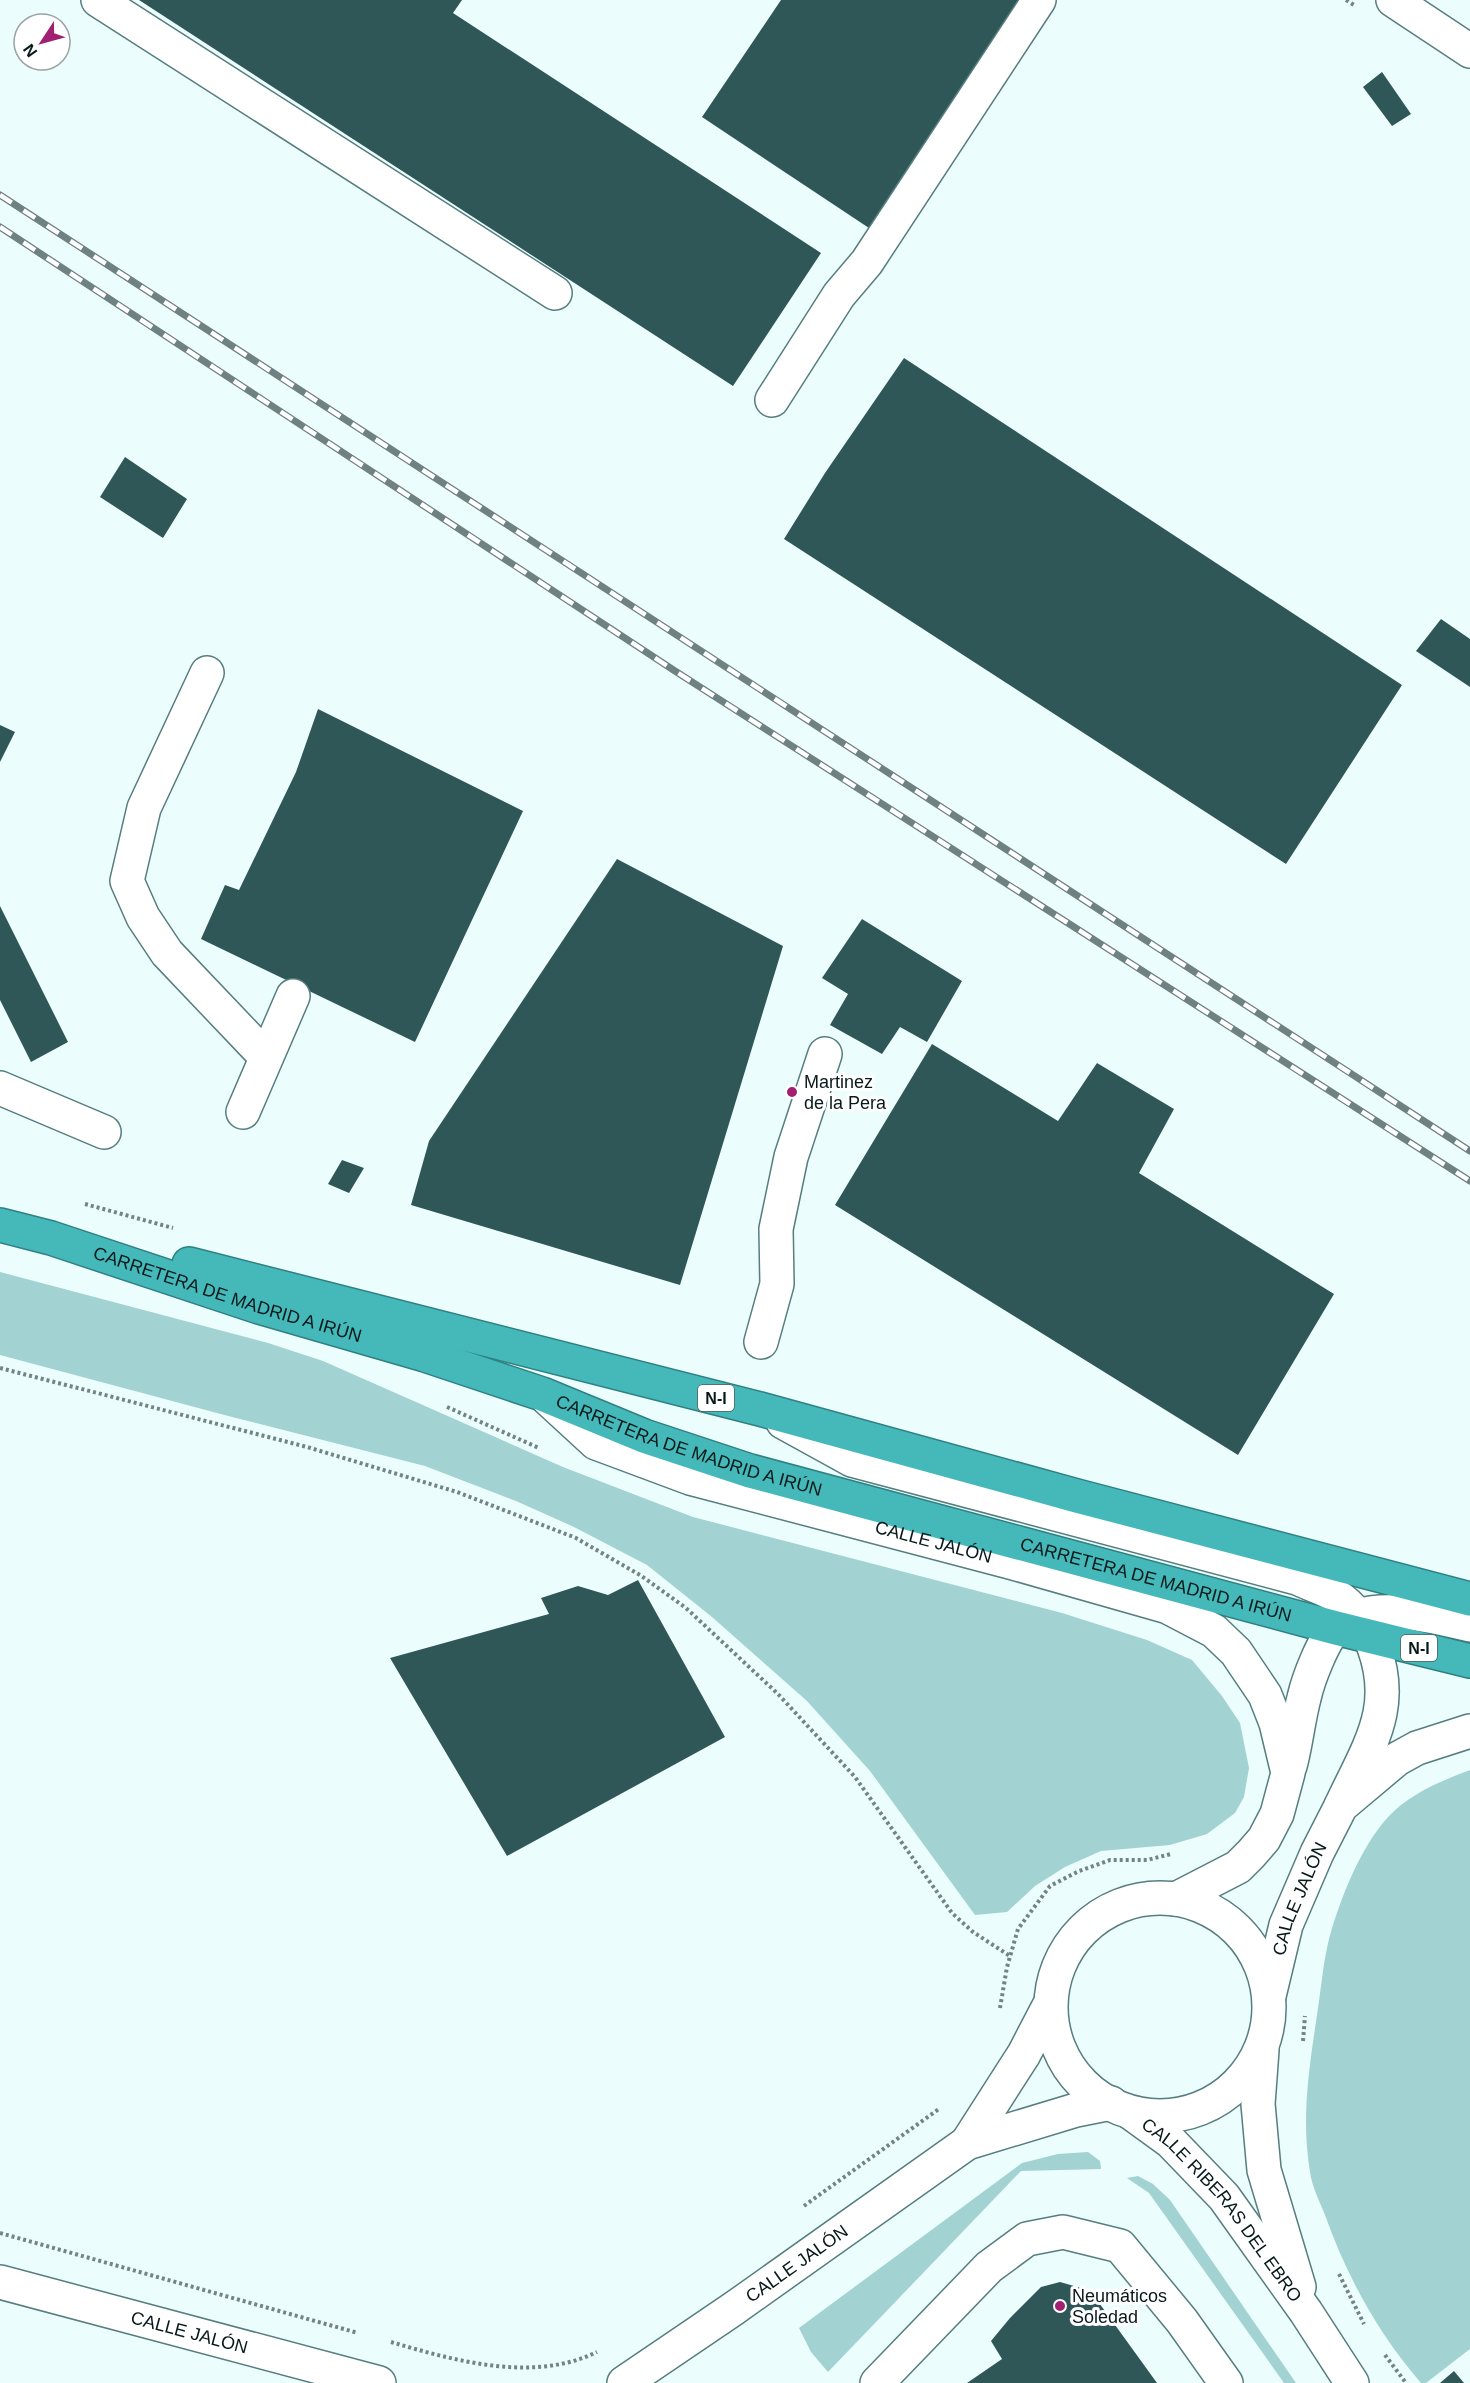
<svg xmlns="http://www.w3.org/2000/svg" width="1470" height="2383" font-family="Arial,sans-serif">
<rect width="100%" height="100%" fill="#ecfdfd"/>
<path fill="#a3d2d2" d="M0,1272L268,1343L323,1361L563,1467L693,1517L1062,1613L1147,1640L1192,1660L1222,1696L1240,1723L1249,1768L1244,1797L1235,1813L1207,1834L1170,1845L1101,1851L1065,1867L1035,1886L1007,1912L975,1915L870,1771L807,1701L712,1617L647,1565L574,1527L516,1501L425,1466L232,1417L0,1355Z
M1470,1770V2349L1426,2383H1421C1378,2333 1347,2277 1325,2215C1320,2202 1312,2187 1310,2172C1301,2118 1309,2069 1317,2015C1321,1990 1323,1963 1329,1939C1340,1899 1360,1848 1388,1817C1409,1794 1441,1781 1470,1770Z
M1088,2152L1100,2161L1101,2169L1021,2171L828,2372L811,2352L799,2328L1022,2163L1058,2154Z
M1138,2176L1153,2184L1170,2200L1296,2383H1284L1149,2193L1127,2178Z"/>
<path fill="#305758" d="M139,0H462L453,13L821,253L733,386Z
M781,0H1027L875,232L702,117Z
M1382,72L1411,114L1392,126L1363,87Z
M904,358L1402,685L1286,864L784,539L825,473Z
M125,457L187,499L163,538L100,497Z
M1441,619L1470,639V687L1416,651Z
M318,709L523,811L415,1042L201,939L225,885L239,890L296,772Z
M0,725L15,732L0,762Z
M617,859L783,946L680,1285L411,1205L429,1141Z
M0,906L68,1042L31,1062L0,1000Z
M862,919L962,981L927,1042L900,1027L882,1054L830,1025L848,994L822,978Z
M932,1044L1058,1121L1097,1063L1174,1109L1139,1173L1334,1294L1238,1455L835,1205Z
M342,1160L364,1168L349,1193L328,1184Z
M638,1580L725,1737L507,1856L390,1658L549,1614L541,1598L578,1586L608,1595Z
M1060,2282L1081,2288L1097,2300L1157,2383H967L1002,2359L991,2341L1010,2318L1041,2287Z
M1454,2371L1464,2383H1440Z"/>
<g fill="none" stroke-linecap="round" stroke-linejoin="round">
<g stroke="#567e7f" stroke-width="36">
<g id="minor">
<path d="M98,0L555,293"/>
<path d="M1393,0L1470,51"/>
<path d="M772,400L839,295L867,262L1039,0"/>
<path d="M207,673L144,808L127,881L143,917L167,953L265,1056"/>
<path d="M0,1088L104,1132"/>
<path d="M243,1112L293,996"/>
<path d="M761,1342L777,1284L776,1229L791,1157L825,1054"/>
<path id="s1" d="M546,1397L596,1443L690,1478L1010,1562L1168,1607L1214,1631L1236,1652L1265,1695L1276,1723L1288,1773L1277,1814L1264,1839L1251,1854L1238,1867L1176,1899"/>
<path d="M783,1422L852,1460L1297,1578C1309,1584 1323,1588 1335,1595C1371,1617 1388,1673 1380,1713C1374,1744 1354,1777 1341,1806"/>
<path d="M1290,1766C1296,1744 1298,1721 1304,1698C1308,1680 1323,1640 1336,1628C1367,1599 1434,1616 1470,1625"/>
<circle cx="1160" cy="2007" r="109"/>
<path id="s2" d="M1269,1996L1286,1925L1317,1853L1341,1806L1397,1759L1417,1748L1470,1731"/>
<path d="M1262,2050L1258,2104L1264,2170L1299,2287"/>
<path id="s3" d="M1131,2113L1171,2142L1224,2197L1306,2312L1352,2383"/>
<path d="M967,2143L1024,2054L1050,2004"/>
<path id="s4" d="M0,2282L379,2383"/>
<path id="s5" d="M624,2383L733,2309L967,2143L1076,2110L1111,2103"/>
<path d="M877,2383L989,2267L1027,2239L1063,2232L1120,2246L1182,2321L1226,2383"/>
</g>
</g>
<g stroke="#308082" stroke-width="36">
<g id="highway">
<path id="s6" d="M0,1225L51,1238L259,1307L425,1355L542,1394L644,1436L750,1471L1336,1628L1470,1661"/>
<path d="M189,1264L760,1409L1077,1496L1470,1599"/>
</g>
</g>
<path stroke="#738484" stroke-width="4" stroke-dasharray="3 3" stroke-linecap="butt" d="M1346,0L1354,5
M85,1204L173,1228
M0,1368L307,1447L457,1492L576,1538L640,1575L686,1608L778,1694L855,1777L952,1913L973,1932L1010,1956
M447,1407L539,1448
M1000,2008L1007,1967L1018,1929L1050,1886L1079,1871L1110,1860H1147L1171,1854
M1303,2041L1305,2016
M804,2206L939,2109
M0,2233L358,2333
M1339,2274L1364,2324
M391,2342C456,2361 533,2383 597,2352
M1385,2355L1406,2383"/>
<use href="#minor" stroke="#fff" stroke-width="33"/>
<use href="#highway" stroke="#45b8ba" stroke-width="33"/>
<g stroke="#708181" stroke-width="7">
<path id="rail" d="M0,195L1470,1151
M0,227L675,671L1470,1181"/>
</g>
<use href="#rail" stroke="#fff" stroke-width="4.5" stroke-dasharray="14" stroke-linecap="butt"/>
</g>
<g fill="#a12072" stroke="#fff" stroke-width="2">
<circle cx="792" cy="1092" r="6"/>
<circle cx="1060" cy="2306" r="6"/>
</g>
<g text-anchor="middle" stroke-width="6" stroke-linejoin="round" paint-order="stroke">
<g fill="#fff" stroke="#525e5e" stroke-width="1.5">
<rect x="698" y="1385" width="36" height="26" rx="4.5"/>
<rect x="1401" y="1635" width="36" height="26" rx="4.5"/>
</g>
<g font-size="16" font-weight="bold" fill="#081919">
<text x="716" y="1404">N-I</text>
<text x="1419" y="1654">N-I</text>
</g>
<g font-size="18" fill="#081919" stroke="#fff" text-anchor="start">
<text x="804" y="1088">Martinez<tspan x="804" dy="21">de la Pera</tspan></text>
<text x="1072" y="2302">Neumáticos<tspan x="1072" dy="21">Soledad</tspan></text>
</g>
<g font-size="18" fill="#081919" stroke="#fff">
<text dy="6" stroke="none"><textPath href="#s6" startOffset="238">CARRETERA DE MADRID A IRÚN</textPath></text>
<text dy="6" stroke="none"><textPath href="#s6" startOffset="724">CARRETERA DE MADRID A IRÚN</textPath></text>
<text dy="6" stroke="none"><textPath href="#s1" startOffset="420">CALLE JALÓN</textPath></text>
<text dy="6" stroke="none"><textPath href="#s6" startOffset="1210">CARRETERA DE MADRID A IRÚN</textPath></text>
<text dy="6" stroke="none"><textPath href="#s2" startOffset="102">CALLE JALÓN</textPath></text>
<text dy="6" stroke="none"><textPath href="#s3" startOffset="134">CALLE RIBERAS DEL EBRO</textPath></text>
<text dy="6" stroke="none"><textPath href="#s5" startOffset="210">CALLE JALÓN</textPath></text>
<text dy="6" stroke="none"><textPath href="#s4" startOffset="196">CALLE JALÓN</textPath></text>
</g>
</g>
<g transform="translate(42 42) rotate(234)"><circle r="28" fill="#ffffff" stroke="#9ca3a3" stroke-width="1.5"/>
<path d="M0-4.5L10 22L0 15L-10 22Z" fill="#a12072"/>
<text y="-9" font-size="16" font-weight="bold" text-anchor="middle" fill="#081919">N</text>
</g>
</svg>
